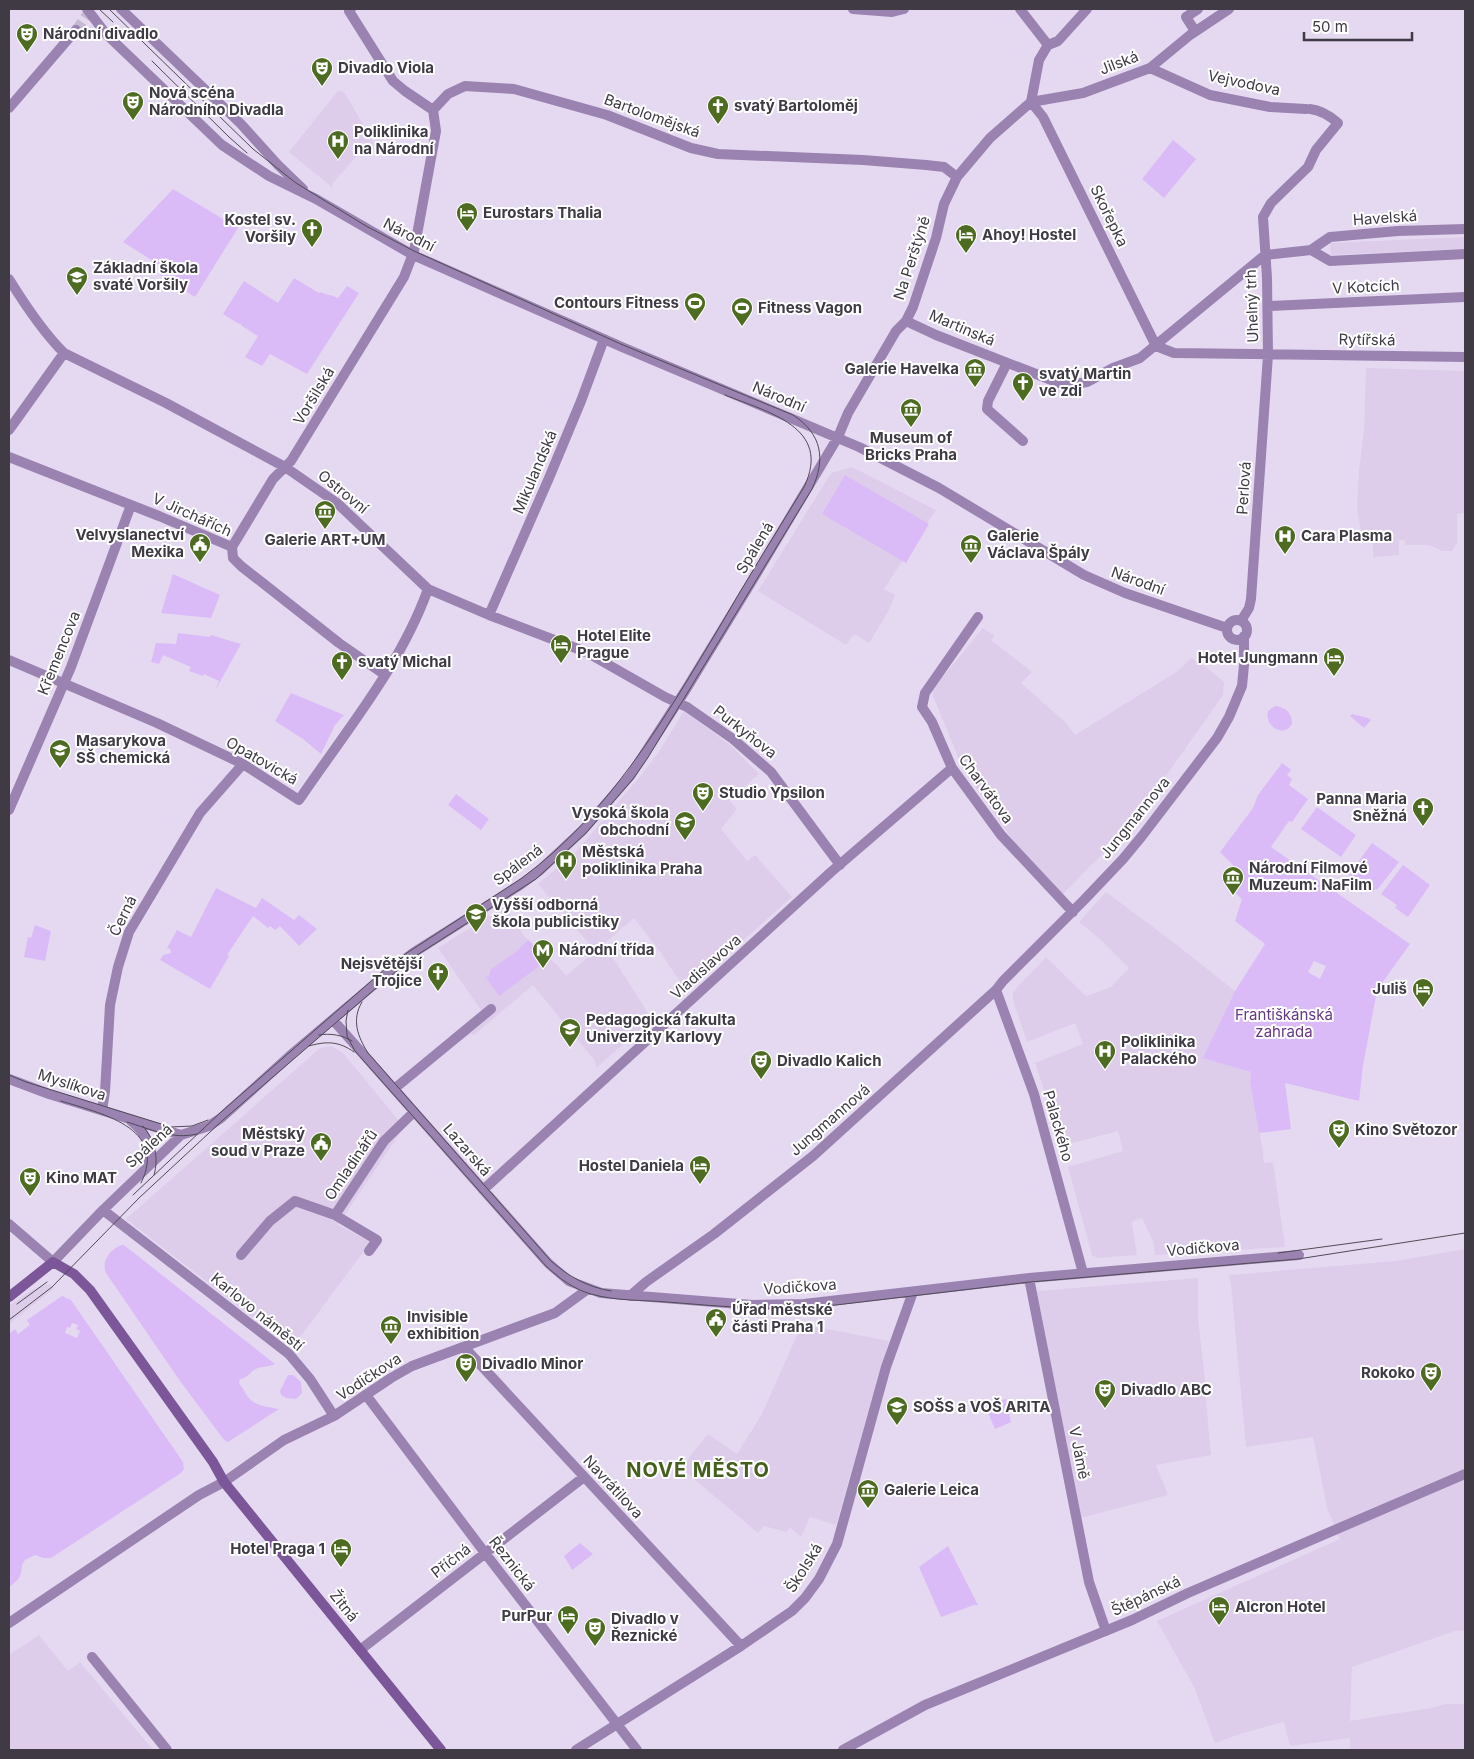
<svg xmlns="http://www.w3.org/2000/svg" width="1474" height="1759" font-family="Inter,sans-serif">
<rect width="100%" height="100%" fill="#e5d9f1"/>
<path fill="#ddcdeb" d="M338,91L344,92L376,146L355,158L332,184L333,188L289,152Z
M1465,237V249L1331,255L1330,243Z
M1366,368L1465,371V513L1457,514V543L1452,551H1442L1429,545H1405V540H1399V555L1373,557V540H1362L1357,506L1359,471L1364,430Z
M852,467L936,510L884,589L895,595L888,612L869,643L854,634L846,645L758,591L831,473Z
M983,628L995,636L991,640L1032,672L1021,683L1064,721L1075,735L1178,671L1191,658L1206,667L1224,682L1223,695L1133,823L1062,895L1024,856L963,769L933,696V689Z
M684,711L729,744L759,774L729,800L737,809L721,829L747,861L755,855L792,897L686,991L661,953L634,918L622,928L604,944L652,1019L596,1068L595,1061L533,985L474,1035L471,1034L459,1042L454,1037L483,1013L438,948L505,906L524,936L557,965L566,976L595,951L538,884L574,854L642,774L658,753Z
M1106,892L1168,938L1235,991L1211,1042L1221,1062L1251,1072L1250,1082L1263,1151L1264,1163L1273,1162L1285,1247L1155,1255L1153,1241L1142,1218L1133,1221L1132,1223L1137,1255L1097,1258L1092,1255L1068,1167L1123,1151L1118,1131L1062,1146L1055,1121L1035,1063L1083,1044L1075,1023L1027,1042L1013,1000V993L1019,985L1046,957L1086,996L1111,987L1129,968L1101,940L1079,922Z
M332,1046L344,1054L404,1127L338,1225L369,1241L364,1251L292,1348L126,1219L320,1048Z
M1465,1249V1630L1455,1631L1352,1667L1350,1721L1431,1708L1446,1704H1465V1750H1350V1738L1290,1746L1284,1722L1243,1733L1215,1743L1194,1687L1157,1621L1340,1539L1327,1508L1313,1437L1246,1447L1231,1285L1229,1275L1396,1261Z
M1198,1278V1319L1206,1388L1205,1389L1211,1455L1156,1465L1168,1495L1081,1518L1037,1291Z
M50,1284L54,1288L51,1291L9,1324V1306L31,1290Z
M802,1324L889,1341L836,1525L810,1517L801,1537L790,1527L786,1532L764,1526L758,1533L682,1469L691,1455L708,1434L737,1454L762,1414Z
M39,1635L68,1671L80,1662L153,1750H9V1655Z"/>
<path fill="#dbbbf7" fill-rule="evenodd" d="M1173,140L1196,159L1164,198L1142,179Z
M173,189L238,228L195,297L160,275L164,268L123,242Z
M294,278L319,293L320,292C327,295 332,295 338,298L347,286L359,293L307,374L270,354L262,366L245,357L258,336L242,326L240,323L239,324L223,314L244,281L278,303Z
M845,475L929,524L906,563L822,514Z
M173,574L220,595L211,618L161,613Z
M178,633L210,637L211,635L241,644L215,691L219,681L204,674L203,676L189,671L191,667L163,655L159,664L151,662L156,643L176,644Z
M291,693L344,715L335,725L321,754L303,739L275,721Z
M1275,706C1286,707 1292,713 1292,724C1283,739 1264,725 1268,711Z
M1352,714L1368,718L1371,720L1364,728L1350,716Z
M1282,763L1291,770L1287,775L1292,779L1289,785L1308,799L1292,822L1289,821L1271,847L1410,944L1377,990L1363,1066L1359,1101L1285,1083L1291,1129L1259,1133L1250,1082L1251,1072L1203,1058L1235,991L1265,944L1235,921L1242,899L1221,880L1235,867L1220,852L1253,808L1258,795ZM1314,961L1326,966L1320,979L1308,972Z
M456,794L489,819L481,830L448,805Z
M1317,807L1356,835L1341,857L1301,829Z
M1372,843L1399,862L1377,890L1375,889L1372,892L1349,875Z
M1403,865L1430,885L1408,917L1395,908L1397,905L1381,894Z
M216,888L256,908L262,898L294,920L299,915L317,929L299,946L280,926L275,930L270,926L268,928L253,916L227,955L229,956L210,989L160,960L163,955L171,953L170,949L167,948L177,930L191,937Z
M35,925L51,931L45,961L24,957L28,937L31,938Z
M528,940L550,958L499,996L485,976L488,977L491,969L516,952Z
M122,1245H124L275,1364C269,1367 264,1366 258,1368C250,1371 248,1378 240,1379L239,1384C243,1387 243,1389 246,1394C252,1406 268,1407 279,1409L228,1442L224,1440L180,1381L106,1273C101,1261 110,1249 122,1245Z
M62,1296L71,1300L183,1462L184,1469L181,1473L51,1558H43L35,1555L25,1560L22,1565C22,1576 18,1581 9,1587V1334L15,1329L18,1334L30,1325L27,1320ZM72,1323L78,1325L76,1329L80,1331L77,1338L65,1333L67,1327L70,1328Z
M288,1375H293L301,1382L302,1393L296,1399L286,1398L281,1395L280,1391Z
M1006,1399L1011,1422L995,1429L986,1408L998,1401Z
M580,1543L593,1554L572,1570L564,1556Z
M948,1546L978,1605H974L941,1617L919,1567Z"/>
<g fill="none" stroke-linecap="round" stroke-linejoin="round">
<path stroke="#c4b9ce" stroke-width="10" stroke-dasharray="10 5" stroke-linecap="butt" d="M76,30L91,9"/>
<path stroke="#9b83b1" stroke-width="10" d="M87,9L106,34L222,145L269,176L316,199L413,255L622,347L859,447L939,488L1084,575L1125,593L1227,628
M121,9L241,124L278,165L303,189
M853,9L892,12L904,9
M1020,9L1048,45
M1195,31L1186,17L1198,9
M1150,68L1210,95L1270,107L1306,109
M1031,102L1043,117L1156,346
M1031,102L1083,93L1150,68L1190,35L1229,9
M1031,102L1039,60L1048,45L1058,41L1087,9
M9,108L76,30
M433,110L448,94L465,86L514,89L607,115L691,148L718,154L863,160L926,165L944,167L957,177
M1311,250L1330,261L1465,254
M1265,255L1311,250L1330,237L1398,231L1465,229
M9,279C25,305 42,331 64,353L166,403L285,467L337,503L428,589L489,615L586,652L665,697L687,707L733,739L771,772L840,865
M1268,306L1465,297
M906,321L936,335L1059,383L1075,384L1087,382L1113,368L1140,358L1265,255
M1156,346L1174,353L1465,357
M1007,363L988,401L987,409L1023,441
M9,430L64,353
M9,457L159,516L232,547
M232,547L273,479L291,461L404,277L414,251L436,131L433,110L405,91L393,81L349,11L351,9
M232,547L233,558L241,566L339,643L385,675
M489,615L549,478L581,401L604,339
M978,617L925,693L922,707L932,722L952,768L1001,835L1073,912
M1227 630a10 10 0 1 1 20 0a10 10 0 1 1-20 0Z
M1241,621L1249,608L1251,599L1268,355L1267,278L1263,217L1271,203L1308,167L1316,150L1338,123C1330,116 1321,110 1310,109
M9,660L157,723L243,764L299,800C345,732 400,667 428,589
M9,810L71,667L131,505
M996,990L1034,1094L1083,1273
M333,1020L548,1263L569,1281L601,1293L752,1305L804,1304L1029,1278L1299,1255
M9,1079L49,1094L181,1135
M394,1089L491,1009
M102,1110L105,1092L110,1005L118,967L129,932L200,813L243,764
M131,1121C144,1131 156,1149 147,1166
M483,1190L831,872L952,768
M103,1210L289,1354L310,1379L334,1416
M369,1251L377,1240L335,1215L384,1141L414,1112
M241,1255L270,1221L295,1201L335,1215
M53,1262L103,1210L181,1135L209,1126L221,1118L293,1053L396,966L413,953L520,885L539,871L583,830L630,776L685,691L749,586L838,437L848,413L896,331L906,321L913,307L936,238L944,204L957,177L990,138L1031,102
M1029,1278L1089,1582L1106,1631
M630,1296L646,1282L714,1234L813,1156L996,990L1003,981L1084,900L1123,859L1142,836L1217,738L1229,717L1242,686L1244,665V636
M464,1347L741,1646
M366,1395L485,1553L637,1750
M224,1482L284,1440L334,1416L391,1378L412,1366L555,1313L588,1289
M360,1650L584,1477
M92,1657L167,1750
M576,1750L741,1646L792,1611L805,1598L819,1579L837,1544L886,1367L913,1292
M843,1750L925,1705L1132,1620L1188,1593L1465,1474"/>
<path stroke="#9b83b1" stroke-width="10" d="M9,1224L53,1262
M9,1623L199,1495L224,1482"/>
<path stroke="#7b5698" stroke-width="10" d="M9,1297L53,1262L74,1274L90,1290L213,1462L224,1482L441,1750"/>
<path stroke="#504a56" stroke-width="1" d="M99,9L113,22
M152,61L229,137L247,153
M362,1002C351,1020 358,1037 368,1053L551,1261C568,1276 587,1287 611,1291
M348,1010L346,1021L347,1036L355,1051L546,1266C559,1278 573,1289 591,1294C615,1301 642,1300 667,1302C717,1306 769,1311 819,1307L1030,1282L1298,1259L1465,1233
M319,1035C331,1033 342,1035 352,1041
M309,1046C326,1041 339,1041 354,1052
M9,1075L26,1082L171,1127L192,1126L208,1120
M61,1101C99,1113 169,1127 141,1183
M127,1122C150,1129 173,1140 197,1134
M143,1126C155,1141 159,1157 154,1175
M133,1195L221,1112L393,962L522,878C610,813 665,718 720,626C747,579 776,533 804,487C833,427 767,412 725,395
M1278,1253L1382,1239
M17,1304L47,1282
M9,1320L52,1287L139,1198L223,1120L375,989L414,957L536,879L586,833L633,779L647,759L812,489C826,459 822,434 793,415L623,345L414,251L366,226L296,183L253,149L109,9"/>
</g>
<defs>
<g id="theatre-pin" transform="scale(1.125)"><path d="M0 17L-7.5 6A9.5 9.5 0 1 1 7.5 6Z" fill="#4e6c21" stroke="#fff"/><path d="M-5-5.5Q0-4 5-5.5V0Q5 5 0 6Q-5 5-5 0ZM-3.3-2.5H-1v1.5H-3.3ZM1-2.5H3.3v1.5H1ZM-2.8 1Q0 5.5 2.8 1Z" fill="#fff"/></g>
<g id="church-pin" transform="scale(1.125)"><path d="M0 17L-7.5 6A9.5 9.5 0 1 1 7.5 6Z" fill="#4e6c21" stroke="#fff"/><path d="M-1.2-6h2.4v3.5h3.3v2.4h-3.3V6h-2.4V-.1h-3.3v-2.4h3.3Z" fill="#fff"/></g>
<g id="hospital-pin" transform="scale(1.125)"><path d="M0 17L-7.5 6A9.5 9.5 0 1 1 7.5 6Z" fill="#4e6c21" stroke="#fff"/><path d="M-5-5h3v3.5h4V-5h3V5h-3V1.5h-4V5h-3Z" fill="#fff"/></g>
<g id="hotel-pin" transform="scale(1.125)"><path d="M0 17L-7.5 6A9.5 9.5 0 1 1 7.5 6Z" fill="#4e6c21" stroke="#fff"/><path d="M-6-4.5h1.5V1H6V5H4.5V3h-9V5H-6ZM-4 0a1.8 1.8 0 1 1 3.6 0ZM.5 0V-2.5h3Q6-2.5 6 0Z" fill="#fff"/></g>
<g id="school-pin" transform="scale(1.125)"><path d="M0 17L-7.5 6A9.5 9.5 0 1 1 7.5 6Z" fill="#4e6c21" stroke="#fff"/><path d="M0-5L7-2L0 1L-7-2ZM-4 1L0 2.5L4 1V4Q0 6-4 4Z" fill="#fff"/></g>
<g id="stadium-pin" transform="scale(1.125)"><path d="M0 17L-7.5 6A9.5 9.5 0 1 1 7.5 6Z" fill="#4e6c21" stroke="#fff"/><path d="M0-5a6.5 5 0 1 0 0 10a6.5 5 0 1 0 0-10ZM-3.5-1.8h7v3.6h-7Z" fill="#fff"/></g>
<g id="museum-pin" transform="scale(1.125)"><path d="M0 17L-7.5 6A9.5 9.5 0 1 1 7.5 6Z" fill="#4e6c21" stroke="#fff"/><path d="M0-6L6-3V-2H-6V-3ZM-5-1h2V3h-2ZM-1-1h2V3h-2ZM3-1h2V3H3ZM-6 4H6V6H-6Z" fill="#fff"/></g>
<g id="civic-pin" transform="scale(1.125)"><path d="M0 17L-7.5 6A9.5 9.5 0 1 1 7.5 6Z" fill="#4e6c21" stroke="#fff"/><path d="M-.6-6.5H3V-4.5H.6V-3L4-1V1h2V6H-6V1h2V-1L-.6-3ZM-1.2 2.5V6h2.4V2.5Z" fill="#fff"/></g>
<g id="university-pin" transform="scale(1.125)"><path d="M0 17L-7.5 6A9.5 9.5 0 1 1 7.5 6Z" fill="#4e6c21" stroke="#fff"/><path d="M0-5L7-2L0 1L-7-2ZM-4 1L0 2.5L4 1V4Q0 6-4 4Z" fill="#fff"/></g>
<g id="metro-pin" transform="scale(1.125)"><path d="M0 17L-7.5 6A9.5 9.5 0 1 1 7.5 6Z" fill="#4e6c21" stroke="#fff"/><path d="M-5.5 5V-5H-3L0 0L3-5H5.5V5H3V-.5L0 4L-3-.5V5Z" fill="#fff"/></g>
</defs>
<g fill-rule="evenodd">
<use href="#theatre-pin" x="27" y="34"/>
<use href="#theatre-pin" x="322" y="68"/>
<use href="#theatre-pin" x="133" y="102"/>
<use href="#church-pin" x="718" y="106"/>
<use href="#hospital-pin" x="338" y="141"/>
<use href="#hotel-pin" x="467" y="213"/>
<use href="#church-pin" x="312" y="229"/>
<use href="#hotel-pin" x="966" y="235"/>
<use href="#school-pin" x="77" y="277"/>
<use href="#stadium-pin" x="695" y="303"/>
<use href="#stadium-pin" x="742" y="308"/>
<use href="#museum-pin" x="975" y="369"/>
<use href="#church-pin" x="1023" y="383"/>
<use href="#museum-pin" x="911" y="409"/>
<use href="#museum-pin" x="325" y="511"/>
<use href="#hospital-pin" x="1285" y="536"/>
<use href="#civic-pin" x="200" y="544"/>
<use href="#museum-pin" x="971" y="545"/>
<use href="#hotel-pin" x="561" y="645"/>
<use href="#hotel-pin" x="1334" y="658"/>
<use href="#church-pin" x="342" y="662"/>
<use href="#university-pin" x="60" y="750"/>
<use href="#theatre-pin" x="703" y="793"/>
<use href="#church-pin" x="1423" y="808"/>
<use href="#university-pin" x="685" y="822"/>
<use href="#hospital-pin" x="566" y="861"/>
<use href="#museum-pin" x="1233" y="877"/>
<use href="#university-pin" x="476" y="914"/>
<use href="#metro-pin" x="543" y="950"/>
<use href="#church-pin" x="438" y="973"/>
<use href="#hotel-pin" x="1423" y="989"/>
<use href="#university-pin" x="570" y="1029"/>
<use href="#hospital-pin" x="1105" y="1051"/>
<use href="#theatre-pin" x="761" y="1061"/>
<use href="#theatre-pin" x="1339" y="1130"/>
<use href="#civic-pin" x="321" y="1143"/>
<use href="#hotel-pin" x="700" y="1166"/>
<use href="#theatre-pin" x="30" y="1178"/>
<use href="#civic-pin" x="716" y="1319"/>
<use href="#museum-pin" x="391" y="1326"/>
<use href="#theatre-pin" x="466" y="1364"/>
<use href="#theatre-pin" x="1431" y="1373"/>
<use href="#theatre-pin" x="1105" y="1390"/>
<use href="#university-pin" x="897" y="1407"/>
<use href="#museum-pin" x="868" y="1490"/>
<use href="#hotel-pin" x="341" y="1549"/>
<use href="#hotel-pin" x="1219" y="1607"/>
<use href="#hotel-pin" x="568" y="1616"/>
<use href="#theatre-pin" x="595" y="1628"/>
</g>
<g text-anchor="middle" stroke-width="4" stroke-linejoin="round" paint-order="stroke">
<g font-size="15" font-weight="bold" fill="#3f3a44" stroke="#fff" text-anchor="start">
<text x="43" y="39">Národní divadlo</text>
<text x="338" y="73">Divadlo Viola</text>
<text x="149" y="98">Nová scéna<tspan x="149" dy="17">Národního Divadla</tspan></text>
<text x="734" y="111">svatý Bartoloměj</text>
<text x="354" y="137">Poliklinika<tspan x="354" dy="17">na Národní</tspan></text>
<text x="483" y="218">Eurostars Thalia</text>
<text x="296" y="225" text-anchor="end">Kostel sv.<tspan x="296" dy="17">Voršily</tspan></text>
<text x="982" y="240">Ahoy! Hostel</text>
<text x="93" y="273">Základní škola<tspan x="93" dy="17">svaté Voršily</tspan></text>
<text x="679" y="308" text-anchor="end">Contours Fitness</text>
<text x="758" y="313">Fitness Vagon</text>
<text x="959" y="374" text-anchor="end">Galerie Havelka</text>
<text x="1039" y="379">svatý Martin<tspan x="1039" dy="17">ve zdi</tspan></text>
<text x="911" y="443" text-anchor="middle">Museum of<tspan x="911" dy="17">Bricks Praha</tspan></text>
<text x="184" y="540" text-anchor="end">Velvyslanectví<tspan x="184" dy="17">Mexika</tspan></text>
<text x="987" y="541">Galerie<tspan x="987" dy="17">Václava Špály</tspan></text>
<text x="1301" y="541">Cara Plasma</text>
<text x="325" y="545" text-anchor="middle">Galerie ART+UM</text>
<text x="577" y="641">Hotel Elite<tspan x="577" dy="17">Prague</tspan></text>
<text x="1318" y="663" text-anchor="end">Hotel Jungmann</text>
<text x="358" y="667">svatý Michal</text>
<text x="76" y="746">Masarykova<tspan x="76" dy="17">SŠ chemická</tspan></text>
<text x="719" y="798">Studio Ypsilon</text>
<text x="1407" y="804" text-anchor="end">Panna Maria<tspan x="1407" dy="17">Sněžná</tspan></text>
<text x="669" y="818" text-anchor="end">Vysoká škola<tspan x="669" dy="17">obchodní</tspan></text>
<text x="582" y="857">Městská<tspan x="582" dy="17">poliklinika Praha</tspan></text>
<text x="1249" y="873">Národní Filmové<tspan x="1249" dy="17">Muzeum: NaFilm</tspan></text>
<text x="492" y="910">Vyšší odborná<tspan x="492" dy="17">škola publicistiky</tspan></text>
<text x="559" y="955">Národní třída</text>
<text x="422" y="969" text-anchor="end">Nejsvětější<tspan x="422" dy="17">Trojice</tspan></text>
<text x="1407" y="994" text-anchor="end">Juliš</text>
<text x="586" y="1025">Pedagogická fakulta<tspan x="586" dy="17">Univerzity Karlovy</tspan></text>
<text x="1121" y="1047">Poliklinika<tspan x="1121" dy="17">Palackého</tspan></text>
<text x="777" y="1066">Divadlo Kalich</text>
<text x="1355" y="1135">Kino Světozor</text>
<text x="305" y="1139" text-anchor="end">Městský<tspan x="305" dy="17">soud v Praze</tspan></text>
<text x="684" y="1171" text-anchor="end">Hostel Daniela</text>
<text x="46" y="1183">Kino MAT</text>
<text x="732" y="1315">Úřad městské<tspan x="732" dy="17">části Praha 1</tspan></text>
<text x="407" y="1322">Invisible<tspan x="407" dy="17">exhibition</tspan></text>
<text x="482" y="1369">Divadlo Minor</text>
<text x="1415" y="1378" text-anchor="end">Rokoko</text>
<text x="1121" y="1395">Divadlo ABC</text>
<text x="913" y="1412">SOŠS a VOŠ ARITA</text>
<text x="884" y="1495">Galerie Leica</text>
<text x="325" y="1554" text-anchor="end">Hotel Praga 1</text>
<text x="1235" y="1612">Alcron Hotel</text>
<text x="552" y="1621" text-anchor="end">PurPur</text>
<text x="611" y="1624">Divadlo v<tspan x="611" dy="17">Řeznické</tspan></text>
</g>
<g font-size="15" fill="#3f3a44" stroke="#fff">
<text transform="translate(1119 63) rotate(-21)" y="5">Jilská</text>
<text transform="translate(1244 83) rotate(12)" y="5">Vejvodova</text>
<text transform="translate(652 116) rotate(20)" y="5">Bartolomějská</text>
<text transform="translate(1109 216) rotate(64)" y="5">Skořepka</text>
<text transform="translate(1385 218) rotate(-4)" y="5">Havelská</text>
<text transform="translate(409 235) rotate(27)" y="5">Národní</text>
<text transform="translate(912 258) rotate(-72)" y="5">Na Perštýně</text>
<text transform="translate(1366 287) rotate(-3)" y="5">V Kotcích</text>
<text transform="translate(1252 306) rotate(-92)" y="5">Uhelný trh</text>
<text transform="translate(962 328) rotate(23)" y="5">Martinská</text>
<text transform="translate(1367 340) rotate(1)" y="5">Rytířská</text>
<text transform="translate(314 396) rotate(-59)" y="5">Voršilská</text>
<text transform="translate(779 397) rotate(23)" y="5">Národní</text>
<text transform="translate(535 472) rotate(-67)" y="5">Mikulandská</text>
<text transform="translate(1244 488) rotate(-86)" y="5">Perlová</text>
<text transform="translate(343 492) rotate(39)" y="5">Ostrovní</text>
<text transform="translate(192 515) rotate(24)" y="5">V Jirchářích</text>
<text transform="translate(755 548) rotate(-59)" y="5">Spálená</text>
<text transform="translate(1138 581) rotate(20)" y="5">Národní</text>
<text transform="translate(59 653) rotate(-68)" y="5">Křemencova</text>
<text transform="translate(745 732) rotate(38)" y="5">Purkyňova</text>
<text transform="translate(262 761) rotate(30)" y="5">Opatovická</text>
<text transform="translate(986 789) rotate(54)" y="5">Charvátova</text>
<text transform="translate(1135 818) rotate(-51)" y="5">Jungmannova</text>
<text transform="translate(518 865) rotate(-37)" y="5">Spálená</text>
<text transform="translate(123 916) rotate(-64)" y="5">Černá</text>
<text transform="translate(706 967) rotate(-42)" y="5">Vladislavova</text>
<text transform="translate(72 1085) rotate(18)" y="5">Myslíkova</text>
<text transform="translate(830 1120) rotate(-41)" y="5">Jungmannová</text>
<text transform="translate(1058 1126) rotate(74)" y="5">Palackého</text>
<text transform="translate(149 1146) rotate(-42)" y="5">Spálená</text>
<text transform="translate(467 1150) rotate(49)" y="5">Lazarská</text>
<text transform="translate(351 1165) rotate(-56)" y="5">Omladinářů</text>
<text transform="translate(1203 1248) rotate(-5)" y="5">Vodičkova</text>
<text transform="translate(800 1287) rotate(-4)" y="5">Vodičkova</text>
<text transform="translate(257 1312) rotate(39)" y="5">Karlovo náměstí</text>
<text transform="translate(369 1377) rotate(-33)" y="5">Vodičkova</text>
<text transform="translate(1079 1453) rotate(79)" y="5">V Jámě</text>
<text transform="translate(613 1487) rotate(47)" y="5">Navrátilova</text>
<text transform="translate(451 1561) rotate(-38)" y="5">Příčná</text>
<text transform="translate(512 1564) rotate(52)" y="5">Řeznická</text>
<text transform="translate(804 1568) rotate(-58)" y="5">Školská</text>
<text transform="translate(1146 1596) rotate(-25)" y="5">Štěpánská</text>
<text transform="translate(344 1606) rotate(51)" y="5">Žitná</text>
</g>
<g font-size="15" fill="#653886" stroke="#fff">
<text x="1284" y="1020">Františkánská<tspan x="1284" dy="17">zahrada</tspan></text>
</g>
<g font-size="20" font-weight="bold" letter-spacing="1" fill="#45601c" stroke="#fff">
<text x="698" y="1477">NOVÉ MĚSTO</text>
</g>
</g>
<rect width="1474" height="1759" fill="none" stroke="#3f3a44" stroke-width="20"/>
<path d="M1304 32v8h108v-8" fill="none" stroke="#3f3a44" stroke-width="2.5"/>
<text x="1312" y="32" font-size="15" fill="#3f3a44" stroke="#ffffff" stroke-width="4" paint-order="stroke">50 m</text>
</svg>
